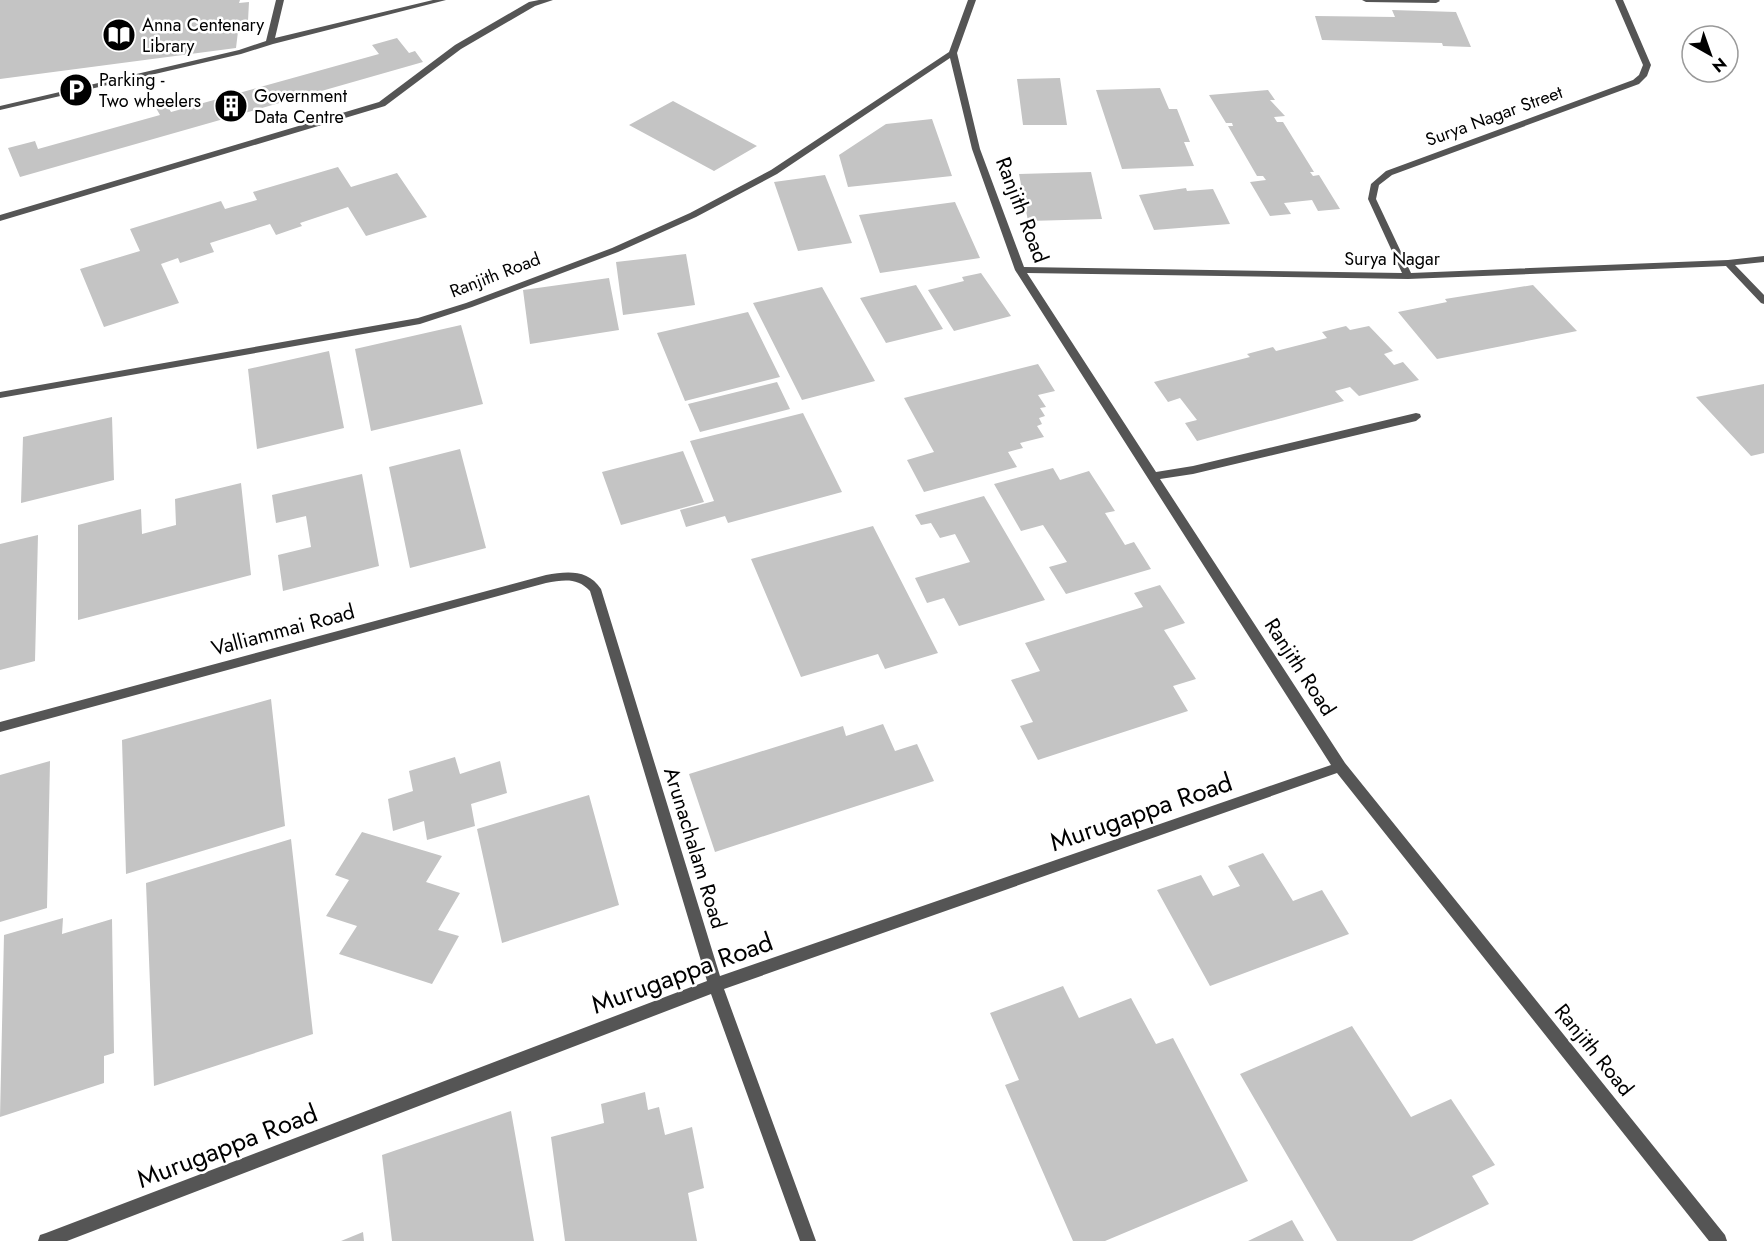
<svg xmlns="http://www.w3.org/2000/svg" width="1764" height="1241" font-family="Jost,sans-serif">
<rect width="100%" height="100%" fill="#fff"/>
<path fill="#c4c4c4" d="M0,0H240L239,3L249,2L248,21L239,23L236,48L0,79Z
M1392,10L1456,12L1471,47L1443,46L1442,43L1322,40L1315,16L1395,17Z
M397,38L409,53L415,51L423,62L20,177L8,148L35,141L38,149L160,115L156,108L167,105L171,112L379,54L372,45Z
M1060,78L1067,125H1023L1017,79Z
M1160,88L1169,109H1177L1190,142H1184L1194,166L1122,169L1096,90Z
M1268,90L1275,100H1270L1285,116L1274,117L1277,122H1283L1314,172H1310L1313,176L1319,175L1340,209L1318,211L1312,200L1284,203L1291,214L1270,216L1250,182L1266,180L1263,176H1257L1228,126H1233L1232,123H1226L1209,95Z
M673,101L757,146L714,171L629,125Z
M932,119L952,176L848,187L839,155L886,124Z
M338,167L351,187L397,173L427,217L366,236L348,207L300,223L302,226L276,235L270,224L210,243L214,252L180,263L178,258L161,264L179,303L104,327L80,269L140,251L130,229L221,201L225,209L257,200L253,192Z
M1091,172L1102,219L1028,221L1019,174Z
M825,175L852,243L798,251L774,182Z
M1186,188L1187,191L1213,189L1230,224L1154,230L1139,195Z
M955,202L980,258L880,273L859,215Z
M686,254L695,305L623,315L616,262Z
M981,273L1011,316L954,331L928,290L964,281L962,277Z
M609,278L619,330L530,344L523,290Z
M916,285L943,329L886,343L860,298Z
M1533,285L1577,331L1437,359L1398,312L1447,302L1445,299Z
M822,287L875,381L802,400L753,303Z
M748,312L780,377L685,401L657,333Z
M461,325L483,404L371,431L355,349Z
M1346,326L1350,330L1369,326L1393,351L1384,354L1394,365L1403,362L1419,380L1359,396L1350,387L1335,391L1344,401L1197,441L1185,423L1197,420L1180,398L1168,402L1154,382L1250,357L1247,354L1273,347L1276,351L1327,338L1322,332Z
M329,351L344,428L257,449L248,369Z
M1038,364L1055,391L1038,395L1046,407L1040,408L1045,416L1039,418L1042,424L1037,426L1044,437L1020,443L1023,448L1008,452L1017,467L924,492L907,460L934,452L904,398Z
M777,382L790,409L700,432L688,404Z
M1764,384V453L1751,456L1696,397Z
M803,413L842,492L728,523L725,516L686,527L680,510L714,501L690,441Z
M112,417L114,480L21,503L23,437Z
M460,449L486,548L410,568L389,467Z
M683,451L704,502L621,525L602,472Z
M1053,468L1060,480L1089,471L1115,511L1105,513L1125,545L1134,542L1151,569L1066,594L1049,567L1067,562L1043,525L1021,531L994,484Z
M362,474L379,566L283,591L278,555L311,547L306,516L276,523L272,495Z
M241,483L251,575L78,620V525L141,509L142,534L176,525L175,499Z
M984,496L1045,600L959,626L944,598L927,603L915,578L970,562L955,534L940,538L931,523L921,525L915,515Z
M873,526L938,653L885,669L878,654L801,677L751,559Z
M38,535L35,661L0,670V544Z
M1160,585L1185,623L1164,630L1196,679L1173,686L1188,711L1038,760L1020,726L1033,722L1011,680L1040,671L1025,643L1143,607L1134,593Z
M271,699L285,826L126,874L122,740Z
M883,724L895,751L917,744L934,781L715,852L689,774L843,726L846,736Z
M455,757L460,774L500,761L507,793L471,804L475,826L427,840L424,821L393,831L388,799L413,791L409,771Z
M50,761L47,908L0,922V775Z
M589,795L619,905L502,943L477,829Z
M362,832L442,856L426,882L460,893L438,930L459,936L432,984L339,954L357,926L326,916L349,880L335,875Z
M291,839L313,1034L154,1086L146,883Z
M1263,853L1293,901L1322,890L1349,934L1210,986L1157,890L1201,875L1213,896L1240,886L1228,866Z
M63,918L62,934L112,919L114,1053L104,1056V1083L0,1117L4,935Z
M1063,986L1079,1018L1131,998L1156,1044L1173,1038L1248,1181L1105,1241H1073L1005,1085L1019,1080L990,1013Z
M1352,1026L1411,1117L1451,1099L1495,1165L1472,1176L1489,1204L1412,1241H1337L1240,1074Z
M645,1092L648,1110L659,1107L665,1135L692,1127L704,1188L688,1193L697,1241H565L551,1137L604,1123L601,1104Z
M511,1111L534,1241H392L382,1155Z
M1292,1220L1304,1241H1248Z
M363,1232L364,1241H341Z"/>
<g fill="none" stroke-linecap="round" stroke-linejoin="round">
<path fill="#555" fill-rule="evenodd" d="M276,0H284L275,38L433,0H446L273,44L241,54L0,110V106L239,50L266,41Z
M539,0H553L535,6L461,49L385,106L0,221V215L379,102L455,45L529,2Z
M1362,0H1439L1440,1L1436,3L1366,2Z"/>
<path fill="#555" fill-rule="evenodd" d="M968,0H976L957,53L980,149L1024,267L1402,273L1368,199L1371,184L1386,171L1633,80L1639,75L1643,65L1615,0H1623L1651,65L1647,76L1639,84L1392,175L1379,185L1376,199L1411,273L1728,260L1764,256V262L1735,265L1764,295V304L1761,303L1726,266L1408,279L1027,273L1156,472L1193,466L1416,413L1420,414L1421,417L1416,421L1193,474L1160,479L1345,763L1725,1235L1727,1241H1709L1337,773L724,989L816,1241H800L711,994L67,1241H38L40,1235L46,1233L707,981L590,591C577,577 563,580 546,583L0,732V722L546,575C567,571 588,569 601,589L720,976L1331,765L1015,270L972,149L950,58L777,174L696,217L618,252L472,307L420,324L0,398V392L418,318L466,303L612,248L690,213L771,170L949,52Z"/>
</g>
<defs>
<g id="library-disc" transform="scale(1.725)"><circle r="9.5" fill="#000" stroke="#fff"/><path d="M-6-4Q-3-5.5-.7-3.5V5Q-3 3-6 4ZM6-4Q3-5.5 .7-3.5V5Q3 3 6 4Z" fill="#fff"/></g>
<g id="parking-disc" transform="scale(1.725)"><circle r="9.5" fill="#000" stroke="#fff"/><path d="M-3.5-5.5H1a3.5 3.5 0 0 1 0 7H-1V5.5H-3.5ZM-1-3.4V-.6H.8a1.4 1.4 0 0 0 0-2.8Z" fill="#fff"/></g>
<g id="building-disc" transform="scale(1.725)"><circle r="9.5" fill="#000" stroke="#fff"/><path d="M-4-6H4V6H1V3H-1V6H-4ZM-2.5-4.3h1.7v1.8h-1.7ZM.8-4.3h1.7v1.8H.8ZM-2.5-1h1.7V.8h-1.7ZM.8-1h1.7V.8H.8Z" fill="#fff"/></g>
</defs>
<g fill-rule="evenodd">
<use href="#library-disc" x="119" y="35"/>
<use href="#parking-disc" x="76" y="90"/>
<use href="#building-disc" x="231" y="106"/>
</g>
<g text-anchor="middle" stroke-width="5" stroke-linejoin="round" paint-order="stroke">
<g font-size="18" fill="#000" stroke="#fff" text-anchor="start">
<text x="142" y="31">Anna Centenary<tspan x="142" dy="21">Library</tspan></text>
<text x="99" y="86">Parking -<tspan x="99" dy="21">Two wheelers</tspan></text>
<text x="254" y="102">Government<tspan x="254" dy="21">Data Centre</tspan></text>
</g>
<g font-size="18" fill="#000" stroke="#fff">
<text transform="translate(1494 116) rotate(-20)" y="6">Surya Nagar Street</text>
<text x="1392" y="265">Surya Nagar</text>
<text transform="translate(495 275) rotate(-21)" y="6">Ranjith Road</text>
</g>
<g font-size="21" fill="#000" stroke="#fff">
<text transform="translate(1022 210) rotate(69)" y="7">Ranjith Road</text>
<text transform="translate(283 630) rotate(-15)" y="7">Valliammai Road</text>
<text transform="translate(1300 667) rotate(57)" y="7">Ranjith Road</text>
<text transform="translate(695 848) rotate(73)" y="7">Arunachalam Road</text>
<text transform="translate(1594 1050) rotate(51)" y="7">Ranjith Road</text>
</g>
<g font-size="26" fill="#000" stroke="#fff">
<text transform="translate(1141 812) rotate(-19)" y="9">Murugappa Road</text>
<text transform="translate(682 973) rotate(-20)" y="9">Murugappa Road</text>
<text transform="translate(227 1146) rotate(-21)" y="9">Murugappa Road</text>
</g>
</g>
<g transform="translate(1710 54) rotate(140)"><circle r="28" fill="#ffffff" stroke="#999999" stroke-width="1.5"/>
<path d="M0-4.5L10 22L0 15L-10 22Z" fill="#000000"/>
<text y="-9" font-size="16" font-weight="bold" text-anchor="middle" fill="#000000">N</text>
</g>
</svg>
